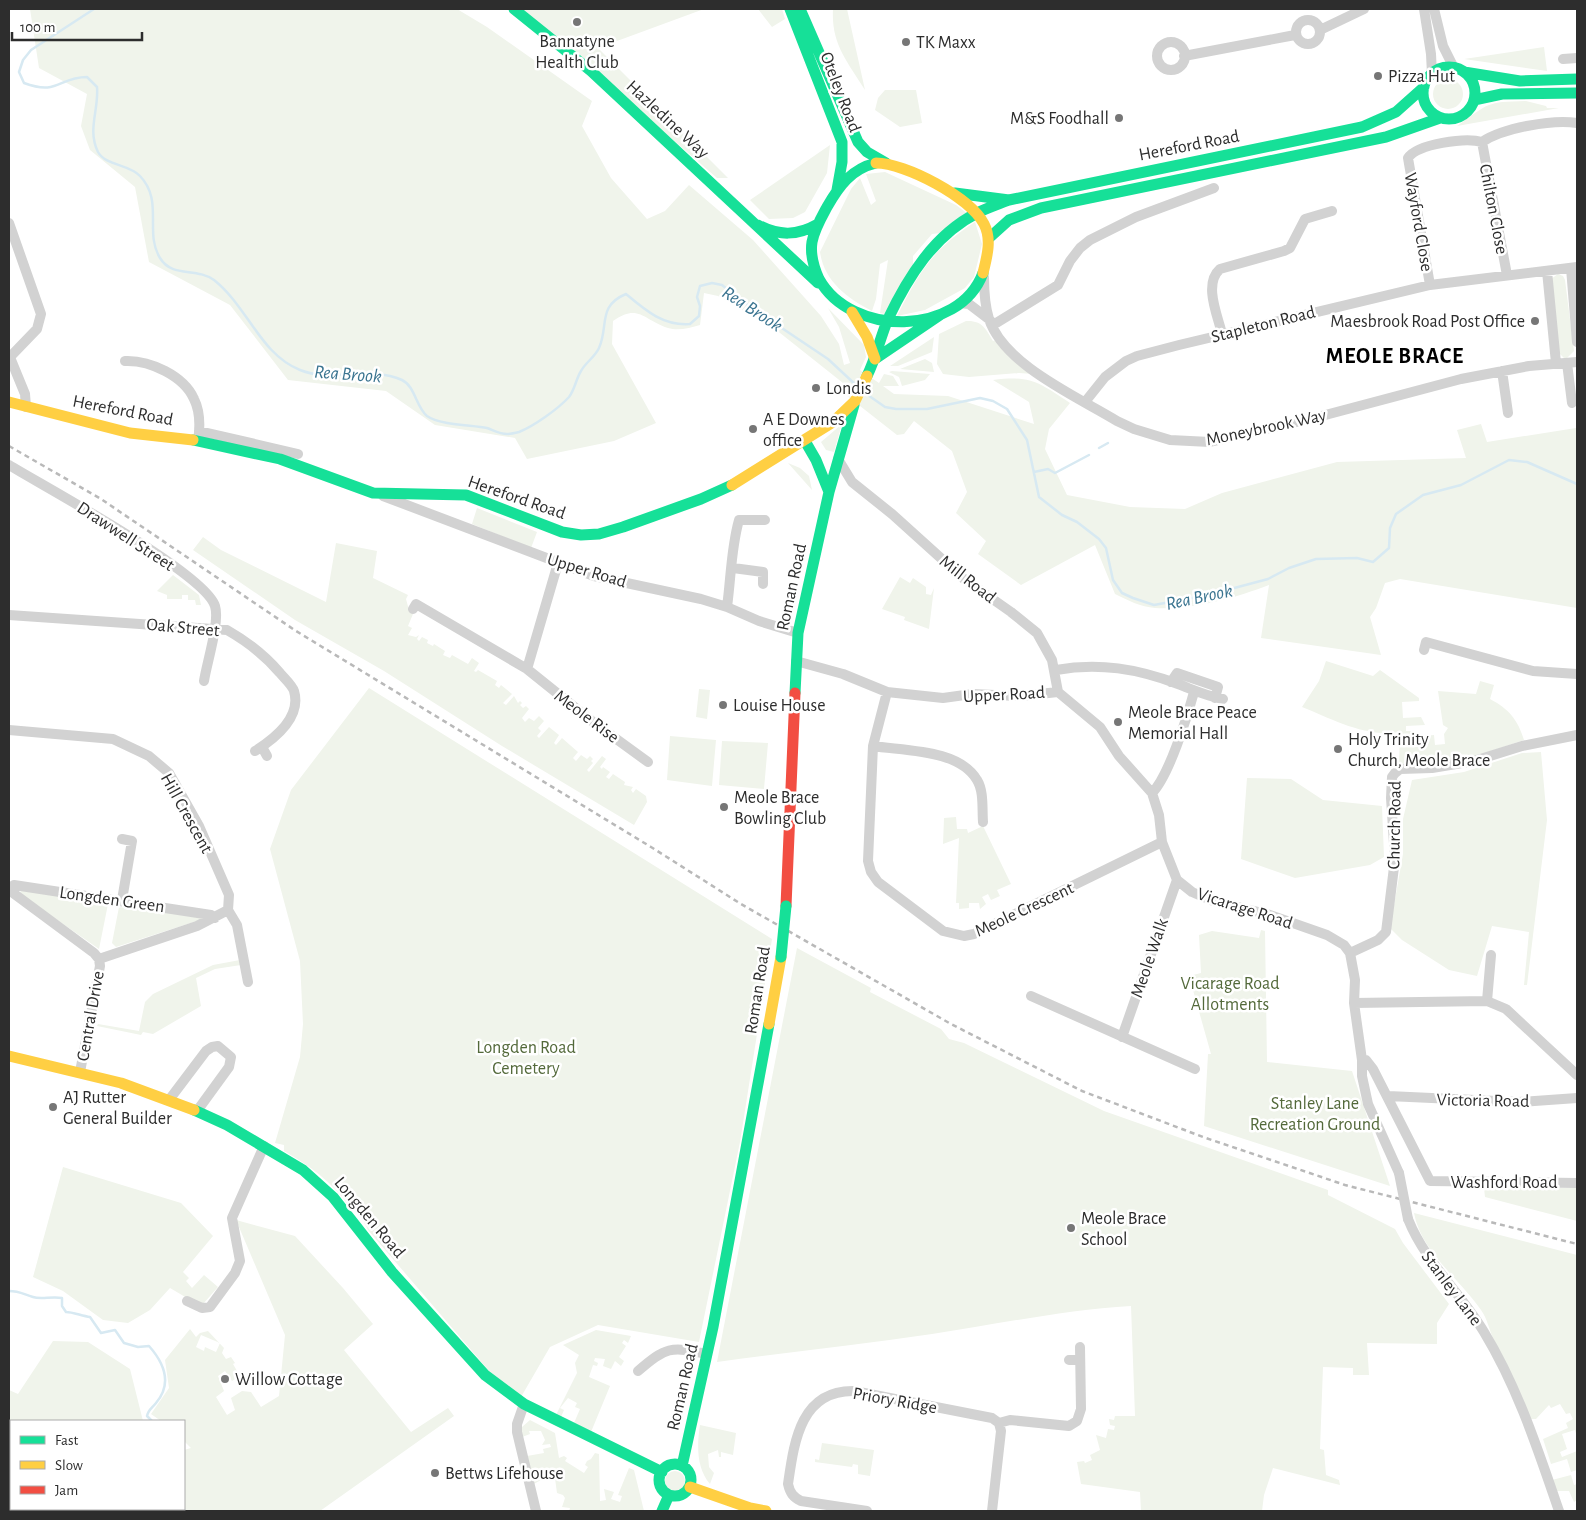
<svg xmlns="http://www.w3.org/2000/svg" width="1586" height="1520" font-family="'Alegreya Sans',sans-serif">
<rect width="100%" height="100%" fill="#fff"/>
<path fill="#f0f4eb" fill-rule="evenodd" d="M30,9H457L487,27L592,101L582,126L611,178L647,219L665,211L689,185L753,240L821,316L839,344L844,365L850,363L839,327L828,308L864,345L866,357L860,370L879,383L884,374L893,376L899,386H883L894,394L948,396L1034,424L1029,402L993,380C1032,375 1039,383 1070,403L1049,429L1045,449L1067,495L1130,507L1185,509L1222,493L1337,462L1466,458L1457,430L1481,424L1487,442L1576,428L1577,608L1400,579L1385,583L1376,608L1370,617L1381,655L1261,638L1269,585C1235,598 1193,610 1155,608C1141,607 1127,600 1115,594L1095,545L1021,585L978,554L986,541L956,513L967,492L952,451L914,421L904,434L897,435L846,395L838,388L843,383L775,329L718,296L704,293L700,325C690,328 678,331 668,328C643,320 639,303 613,321L612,344L656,423L614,441L527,459L515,438L435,425L386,391L288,380L230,305L149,262L135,187L90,150L81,126L87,94L39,68Z
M522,9H704L598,48L728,178H717Z
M758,9H782L785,19L772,27Z
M833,9H847L865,90C847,61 831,44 833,9Z
M1544,47L1547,71L1464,59Z
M1433 94a15 15 0 1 1 30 0a15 15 0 1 1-30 0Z
M885,90H916L922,123L900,127L875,110L878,98Z
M1526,101L1546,106L1547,108H1559L1457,126C1490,103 1485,102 1526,101Z
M830,145L827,173L805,212L793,218L769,219L750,200Z
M885,172L956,205L968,214L941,233L932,234L913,256V266L890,315L880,313L888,260L880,264L876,299L872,311C847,298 824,281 820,252L851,189L860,178L871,205L876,201L866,174Z
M975,222L982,244L974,277L965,288L925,310L897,316C919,272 933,249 975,222Z
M1558,274L1563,276L1565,280L1574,351L1567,358H1564L1558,352L1551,279Z
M966,321C982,320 986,329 993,341L996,340L1033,374L1019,373L969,377L943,374L937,364L939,334Z
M934,337L932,352L898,366H890Z
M925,359L932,363L934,372L900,369Z
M892,371L930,374L925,380L902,386L899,377L889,372Z
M842,424L834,452L826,450L821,442Z
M788,463L800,468L809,476L812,490Z
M477,508L537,532L531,548L472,524Z
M203,537L221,550L326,602L336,543L377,551L373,578L408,595L406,599L409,610L413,614L408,626L412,628L408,635L416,637L419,635L417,639L419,641L422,637L428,640L427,643L433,646L434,644L445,651L443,655L450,658L452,655L468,664L472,658L479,663L474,671L476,672L478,670L497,681L495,685L499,688L501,685L512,694L503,703L506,705L514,696L518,703L520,701L522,703L520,705L523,708L526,706L529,709L522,718L525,722L529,718L534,721L539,716L544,721L538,728L541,731L537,736L539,738L549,727L559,735L554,743L556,745L562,738L578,752L573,758L576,761L581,755L587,759L590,756L593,759L591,761L593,763L587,770L589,772L602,756L606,759L600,767L602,769L603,767L610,772L606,777L609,779L613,774L625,782L624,785L633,787L631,790L633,793L636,789L646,796L647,802L634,825L502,746L384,671L295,620L193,550Z
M173,575L199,595L201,605H196L195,600H188V595H182V599H167V595L157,591Z
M900,577L910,583L913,578L926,587V594L931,595L934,588L929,629L904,620L905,617L882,609Z
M1326,661L1373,676L1380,670L1419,698V701L1402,702L1403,718L1421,717L1425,725L1406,726V731H1415L1416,747L1425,746L1424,736L1434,735L1435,745L1445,744L1444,734L1448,728L1443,725L1438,691L1476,694L1480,681L1494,685L1490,699C1509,709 1518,720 1524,740L1470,758L1399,765L1400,732C1366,738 1332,719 1302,707L1319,681Z
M369,688L772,939L740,1142L699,1342L598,1325L550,1347L521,1397L490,1372L368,1230L354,1203L349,1206C332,1182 309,1165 284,1151V1145L275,1143L300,1057L303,1024L300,961L270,849L291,790Z
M699,689L710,690L707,719L696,717Z
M670,736L716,740L712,786L667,780Z
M722,741L768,743L764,789L719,785Z
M1541,752L1547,820L1527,985H1524L1529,932L1492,926L1477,976L1449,970L1402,940L1390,928L1403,854V819L1412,780L1464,772L1522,753Z
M1247,778L1291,779L1323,800L1382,806L1384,857L1370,865L1295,878L1241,859Z
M956,817L957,829H967L968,833L983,826L1011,884L997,890L1000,896L991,900L988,894L982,897L986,904L980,909L979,903H969V908L959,909V903H956L959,838L943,844L944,818Z
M21,890L108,904L99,949L20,894Z
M119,907L205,916L203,919L116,947L112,943Z
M1261,930L1265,931L1267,1062L1352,1071L1390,1186L1204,1126L1208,1054H1211L1189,976L1201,973L1199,935L1212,931L1259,938Z
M797,948L871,988L870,992L941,1029L949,1039L964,1043L1104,1111L1328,1190V1195L1395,1229L1403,1243L1449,1304L1437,1323V1344L1367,1343L1369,1375H1353V1368L1323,1367L1320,1449L1324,1450L1326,1475L1339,1480L1340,1485L1273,1468L1264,1495L1262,1511H1141L1140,1492L1081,1484L1077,1462L1084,1461L1085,1463L1092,1460L1090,1455L1100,1450L1096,1435L1106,1438L1108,1429L1114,1430L1115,1426L1110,1425L1109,1419L1114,1420L1115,1416H1135L1131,1306C1064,1310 998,1324 932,1334C860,1345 788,1352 717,1362Z
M240,960L241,965L215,969L196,978L201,1006L153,1034L143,1032L141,1035L97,1026L98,1024L139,1031L145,1002L153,994L213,965Z
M63,1167L181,1203L213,1236L183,1272L189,1278L186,1281L192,1288L204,1275L218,1287L203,1304L192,1301L170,1288L150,1310L128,1323L103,1320L63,1291L33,1277Z
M1484,1188H1577V1221L1485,1197Z
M1414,1213L1577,1255V1437L1575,1430L1562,1434L1567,1449L1560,1452L1562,1457L1577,1451V1470L1571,1472L1567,1459L1551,1464L1543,1439L1568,1428L1566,1423L1573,1419L1570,1413L1566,1414L1560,1404L1551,1408L1549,1405L1536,1419H1530C1520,1391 1506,1365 1493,1338C1489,1329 1487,1318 1481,1310C1460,1279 1421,1252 1414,1213Z
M236,1220L295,1236L343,1288L373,1324L344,1350L411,1432L448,1408L454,1416L320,1511H32L27,1509H184V1450L191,1448L184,1441V1421H161L151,1414L169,1388L165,1360L190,1329L196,1337L200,1333L208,1331L224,1348L222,1353L226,1359L231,1357L235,1363L233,1364L240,1376L232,1381L225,1371L218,1376L224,1391L216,1397L227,1415L235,1410L231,1398L242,1391L251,1392L261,1407L279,1396L285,1335ZM201,1335L220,1343L216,1352L205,1347L204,1351L196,1347Z
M596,1330L631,1336L628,1343L624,1340L622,1343L626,1346L619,1357L624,1361L621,1366L615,1361L611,1369L603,1366L605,1359L595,1358L594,1361L598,1363L597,1366L593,1365L589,1377L610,1386L591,1432L574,1423L580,1409L575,1407L577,1403L568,1398L560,1408L564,1410L561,1417L556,1415L577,1373L575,1363L579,1355L563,1345Z
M53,1341L88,1342L130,1369L143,1421H11V1500L9,1499V1390L18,1394Z
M530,1420L555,1433L559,1458L564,1456L567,1458L565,1461L584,1473L588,1467L585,1465L587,1461L591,1459L595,1453L599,1454L600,1501L606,1500L604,1489L614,1492L611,1499L620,1502L622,1496L618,1495L629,1468L634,1470L644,1511H569L570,1508L562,1507L565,1498L563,1495L557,1493L554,1471L541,1472V1480L532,1485L527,1456L544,1453L543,1449L551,1447L550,1444L542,1445L545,1440L541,1431H529L530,1434L522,1437V1427Z
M700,1425L736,1433L733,1455L721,1452V1457H719L718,1450L708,1454L709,1467L714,1473L710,1484C696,1468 697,1444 700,1425Z
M822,1443L874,1450L870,1476L858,1474V1465L853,1464L852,1467L815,1462V1459L819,1460Z
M665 1481a10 10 0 1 1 20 0a10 10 0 1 1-20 0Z
M1571,1475L1574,1485L1577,1484V1500L1574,1502L1569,1491H1556L1552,1480Z"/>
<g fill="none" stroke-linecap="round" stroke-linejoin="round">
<path stroke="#d7e9f2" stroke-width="2.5" d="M94,9L31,50L23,60L19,72L24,83C59,96 58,77 87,77L97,87C99,110 87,130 98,152C106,166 129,164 140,176C164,201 144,232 160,258C172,278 196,267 214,280C248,307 260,354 300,370C332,383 370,365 402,380C415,386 416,407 427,416C440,425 471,425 487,428C493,430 500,434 507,434C510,434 515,433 519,432C534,426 558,409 569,397C575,389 576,379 581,371C585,363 595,357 599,348C609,326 597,306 626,294C645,310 663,326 690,324L699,316L700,306L697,297L700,286L712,283L722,285L746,304L828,359L857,386
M865,393L885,407L896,409H927L980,398L993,401L1007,409L1027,440L1039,497L1062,515L1077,522L1099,539L1106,548L1113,580L1122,593L1133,598L1154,605L1208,595L1268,579L1289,568L1316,559L1357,558L1373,562L1389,548L1390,528L1396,514L1423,495L1461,485L1509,460L1527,462L1577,484
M1099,448L1108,443
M1034,472L1048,469L1055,473L1089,455
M9,1291C19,1291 23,1294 33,1297C41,1300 51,1296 62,1298V1306L66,1312C73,1312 82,1316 90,1317L101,1333L115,1330L124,1343L138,1347L149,1346C164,1363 173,1383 156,1403C152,1408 148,1410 147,1416L152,1421
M183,1509L185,1511"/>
<path stroke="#d2d2d2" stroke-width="10" d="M1424,9L1431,54L1432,74
M1434,9L1443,46L1454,68
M1296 32a12 12 0 1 1 24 0a12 12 0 1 1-24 0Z
M1320,30L1364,9
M1157 56a14 14 0 1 1 28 0a14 14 0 1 1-28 0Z
M1184,56L1295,35
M1563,59L1577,58
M1482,142L1507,275
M9,223L41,314L37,329L10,357
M1571,268L1577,342
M1547,271L1556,363
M984,277C984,291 985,306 989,319C1004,365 1078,397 1117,421L1134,429L1170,440L1210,442L1314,418L1461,379L1529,366L1577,362
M1430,285L1408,158C1417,144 1466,137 1482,142C1503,128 1553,119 1577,123
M960,303L969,304L990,320
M993,325L1058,285L1070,261L1080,248L1090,240L1136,217L1214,188
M1222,334C1218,316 1203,284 1220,269L1284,251L1290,248L1305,219L1332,211
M9,355L25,394L26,407
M125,361C150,360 184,376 194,399C200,411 200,428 198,441
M1567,363L1572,403
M1502,371L1508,413
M1085,402L1105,377L1126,361L1137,356L1179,345L1430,285L1577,267
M199,431L298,454
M838,459L852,482L892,514L964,579L1011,612L1037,633L1052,660L1058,692
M9,465C45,487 205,573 215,606C220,622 207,662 204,681
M383,496L594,576L701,599L727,607L759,621L798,633
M733,568L763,572V584
M727,607C731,578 731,548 739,520H765
M413,609L416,604L527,669L593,722L648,762
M9,615L227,630C248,642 264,654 280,673C284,678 292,685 294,691C302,718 274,739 255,751
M1424,650L1426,642L1533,671L1577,674
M796,661L843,674L887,692L943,698L972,694L1020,696L1058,692L1100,727L1119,756L1152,793L1159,815L1162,842L1177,880L1192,892L1213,901L1267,914L1327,935L1344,945L1350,953L1355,980L1354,1003L1362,1060H1366L1373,1069L1430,1181L1577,1183
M527,669L558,563
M1056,670C1099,662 1138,669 1178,684C1194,690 1206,696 1223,699
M1171,682L1177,673L1218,687L1215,698
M887,692L873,746L868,861L871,872L878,882L943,931L964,936L974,934L1162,842
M9,730L113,739L149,756L169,773L199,826L229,895L228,910L237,925L248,982
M873,746C904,751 959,749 977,780C984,791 982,809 983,822
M262,747L267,756
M1152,793C1169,776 1187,717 1194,692
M122,839L132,841L122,900
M9,889L14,885L211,915L215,918
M9,890L94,953L99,959L197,926L228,910
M1350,953L1378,940L1386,932L1395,859L1391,798L1392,777L1395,773L1400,769L1432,768L1474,761L1522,746L1577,735
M1031,996L1195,1069
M1487,1001L1491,955
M1354,1003L1487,1001L1506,1009L1577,1075
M1122,1037L1177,880
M1362,1060V1076L1368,1104L1399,1173
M80,1072L100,966L99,959
M1388,1096L1519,1102L1577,1098
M169,1100L206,1051L212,1047L218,1046L231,1057L229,1067L197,1111
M1408,1219C1425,1262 1461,1293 1484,1332C1518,1388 1538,1450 1559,1511
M187,1301L202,1308L210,1307L235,1273L240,1261L232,1218L264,1146
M1069,1360H1080
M638,1371C666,1347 670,1346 707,1354
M524,1404L517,1424V1432L536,1511
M867,1511L801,1501C793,1497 790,1493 788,1484C794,1443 800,1390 854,1391L992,1418L999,1423L1010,1420L1069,1426L1077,1421L1081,1409L1080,1347
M992,1511L1001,1431L999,1423"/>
<path stroke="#16e098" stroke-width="11" d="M514,9L591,71L818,283
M790,9L842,142V162L837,190
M800,9L858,142L867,152L886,163
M1423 93a26 26 0 1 1 52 0a26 26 0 1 1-52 0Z
M1464,72L1520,81L1577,79
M1474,100L1502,94L1577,93
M876,163C851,169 839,186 827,207C821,218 814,230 812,242C810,255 814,268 819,279C851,337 959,337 983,273
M955,193L1009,200L1362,127L1396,112L1424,87
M758,225C779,236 797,236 818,224
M989,238L1009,220L1041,208L1386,137L1440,118
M875,359L940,315
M867,376C876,358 880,338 888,319C908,277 934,235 977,213C987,208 999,204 1009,200
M193,440L280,459L373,493L466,495L562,532L581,535L599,534L623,527L701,499L732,485
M805,441L816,460L829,492
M795,693L798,633L829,492L854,405
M194,1110L227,1125L303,1170L333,1197L392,1272L485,1375L524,1404L662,1472
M659 1480a16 16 0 1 1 32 0a16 16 0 1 1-32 0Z
M682,1466L713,1327L769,1024
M662,1511L669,1495"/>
<path stroke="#ffcf43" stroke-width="11" d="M876,163C905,163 970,197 984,224C992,239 987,257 983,273
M852,312L867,337L875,359
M9,402L130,433L193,440
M732,485L833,422L855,401L867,376
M769,1024L781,957
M9,1056L121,1083L194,1110
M690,1487L750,1508L766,1511"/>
<path stroke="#f24e42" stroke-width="11" d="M786,906L795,693"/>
<path stroke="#b9b9b9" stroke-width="2.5" stroke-dasharray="5 4" stroke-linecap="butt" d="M9,446L101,499L296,631L651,847L741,904L951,1024L1082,1091L1203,1137L1345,1185L1577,1244"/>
<path stroke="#d2d2d2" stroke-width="10" d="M1399,1173L1408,1219"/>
<path stroke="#16e098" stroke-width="11" d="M781,957L786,906"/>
</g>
<g fill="#767676" stroke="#fff" stroke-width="2">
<circle cx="577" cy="22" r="5"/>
<circle cx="906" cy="42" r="5"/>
<circle cx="1378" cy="76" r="5"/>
<circle cx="1119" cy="118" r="5"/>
<circle cx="1535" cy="321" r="5"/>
<circle cx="816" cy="388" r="5"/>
<circle cx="753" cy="429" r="5"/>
<circle cx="723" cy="705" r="5"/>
<circle cx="1118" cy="722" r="5"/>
<circle cx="1338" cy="749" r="5"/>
<circle cx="724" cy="807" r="5"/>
<circle cx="53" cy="1107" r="5"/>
<circle cx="1071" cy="1228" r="5"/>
<circle cx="225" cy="1379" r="5"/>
<circle cx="435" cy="1473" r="5"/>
</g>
<g text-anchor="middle" stroke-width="5" stroke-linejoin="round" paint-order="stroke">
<g font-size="18" fill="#2d2d2d" stroke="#fff" text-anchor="start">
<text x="577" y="47" text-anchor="middle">Bannatyne<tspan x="577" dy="21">Health Club</tspan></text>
<text x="916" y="48">TK Maxx</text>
<text x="1388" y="82">Pizza Hut</text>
<text x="1109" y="124" text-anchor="end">M&amp;S Foodhall</text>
<text x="1525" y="327" text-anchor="end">Maesbrook Road Post Office</text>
<text x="826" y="394">Londis</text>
<text x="763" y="425">A E Downes<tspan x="763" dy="21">office</tspan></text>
<text x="733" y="711">Louise House</text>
<text x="1128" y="718">Meole Brace Peace<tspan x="1128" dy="21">Memorial Hall</tspan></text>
<text x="1348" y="745">Holy Trinity<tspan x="1348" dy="21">Church, Meole Brace</tspan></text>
<text x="734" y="803">Meole Brace<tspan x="734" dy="21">Bowling Club</tspan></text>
<text x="63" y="1103">AJ Rutter<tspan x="63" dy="21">General Builder</tspan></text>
<text x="1081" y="1224">Meole Brace<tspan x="1081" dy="21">School</tspan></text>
<text x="235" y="1385">Willow Cottage</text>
<text x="445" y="1479">Bettws Lifehouse</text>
</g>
<g font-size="18" fill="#2d2d2d" stroke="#fff">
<text transform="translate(841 92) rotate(69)" y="6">Oteley Road</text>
<text transform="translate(668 119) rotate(43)" y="6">Hazledine Way</text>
<text transform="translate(1189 145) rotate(-11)" y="6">Hereford Road</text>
<text transform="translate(1494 209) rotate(79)" y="6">Chilton Close</text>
<text transform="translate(1419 222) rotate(80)" y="6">Wayford Close</text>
<text transform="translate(1263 324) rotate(-14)" y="6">Stapleton Road</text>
<text transform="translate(123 410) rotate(11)" y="6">Hereford Road</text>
<text transform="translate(1266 427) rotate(-12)" y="6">Moneybrook Way</text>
<text transform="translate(517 497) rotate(19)" y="6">Hereford Road</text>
<text transform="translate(126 536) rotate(33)" y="6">Drawwell Street</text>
<text transform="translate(587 570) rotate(17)" y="6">Upper Road</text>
<text transform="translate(968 579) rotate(38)" y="6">Mill Road</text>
<text transform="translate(791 587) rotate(-78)" y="6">Roman Road</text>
<text transform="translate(183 627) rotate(5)" y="6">Oak Street</text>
<text transform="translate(1004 694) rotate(-3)" y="6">Upper Road</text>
<text transform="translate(587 716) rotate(37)" y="6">Meole Rise</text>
<text transform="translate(187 813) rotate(61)" y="6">Hill Crescent</text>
<text transform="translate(1394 825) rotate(-89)" y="6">Church Road</text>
<text transform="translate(112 899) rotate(8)" y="6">Longden Green</text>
<text transform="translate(1245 908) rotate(18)" y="6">Vicarage Road</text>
<text transform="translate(1024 909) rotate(-25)" y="6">Meole Crescent</text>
<text transform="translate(1149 958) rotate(-71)" y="6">Meole Walk</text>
<text transform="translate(757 990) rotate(-81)" y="6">Roman Road</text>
<text transform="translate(90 1016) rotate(-80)" y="6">Central Drive</text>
<text transform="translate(1483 1100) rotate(1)" y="6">Victoria Road</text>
<text x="1504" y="1188">Washford Road</text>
<text transform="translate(370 1217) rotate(50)" y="6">Longden Road</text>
<text transform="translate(1452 1288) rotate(53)" y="6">Stanley Lane</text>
<text transform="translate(682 1387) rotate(-77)" y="6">Roman Road</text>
<text transform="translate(895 1400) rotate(10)" y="6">Priory Ridge</text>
</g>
<g font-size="18" fill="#53693a" stroke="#fff">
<text x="1230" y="989">Vicarage Road<tspan x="1230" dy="21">Allotments</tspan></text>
<text x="526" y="1053">Longden Road<tspan x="526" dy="21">Cemetery</tspan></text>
<text x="1315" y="1109">Stanley Lane<tspan x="1315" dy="21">Recreation Ground</tspan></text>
</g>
<g font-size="19" font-style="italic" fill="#3a7490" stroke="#fff">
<text transform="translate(753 308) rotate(33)" y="7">Rea Brook</text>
<text transform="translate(348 373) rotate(4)" y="7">Rea Brook</text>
<text transform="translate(1199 596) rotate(-12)" y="7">Rea Brook</text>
</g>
<g font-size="22" font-weight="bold" letter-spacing="1" fill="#000" stroke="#fff">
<text x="1395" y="363">MEOLE BRACE</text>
</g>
</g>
<rect width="1586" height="1520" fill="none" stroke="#2d2d2d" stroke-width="20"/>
<rect x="10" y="1420" width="175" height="90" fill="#ffffff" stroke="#ababab"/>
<rect x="20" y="1436" width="25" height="8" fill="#16e098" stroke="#ababab"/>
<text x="55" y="1445" font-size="15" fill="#2d2d2d">Fast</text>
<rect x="20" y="1461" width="25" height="8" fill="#ffcf43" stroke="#ababab"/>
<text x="55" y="1470" font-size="15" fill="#2d2d2d">Slow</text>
<rect x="20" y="1486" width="25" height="8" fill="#f24e42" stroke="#ababab"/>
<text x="55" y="1495" font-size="15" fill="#2d2d2d">Jam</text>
<path d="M12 32v8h130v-8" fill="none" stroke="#2d2d2d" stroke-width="2.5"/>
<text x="20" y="32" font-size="15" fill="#2d2d2d" stroke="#ffffff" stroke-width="4" paint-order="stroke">100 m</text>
</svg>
